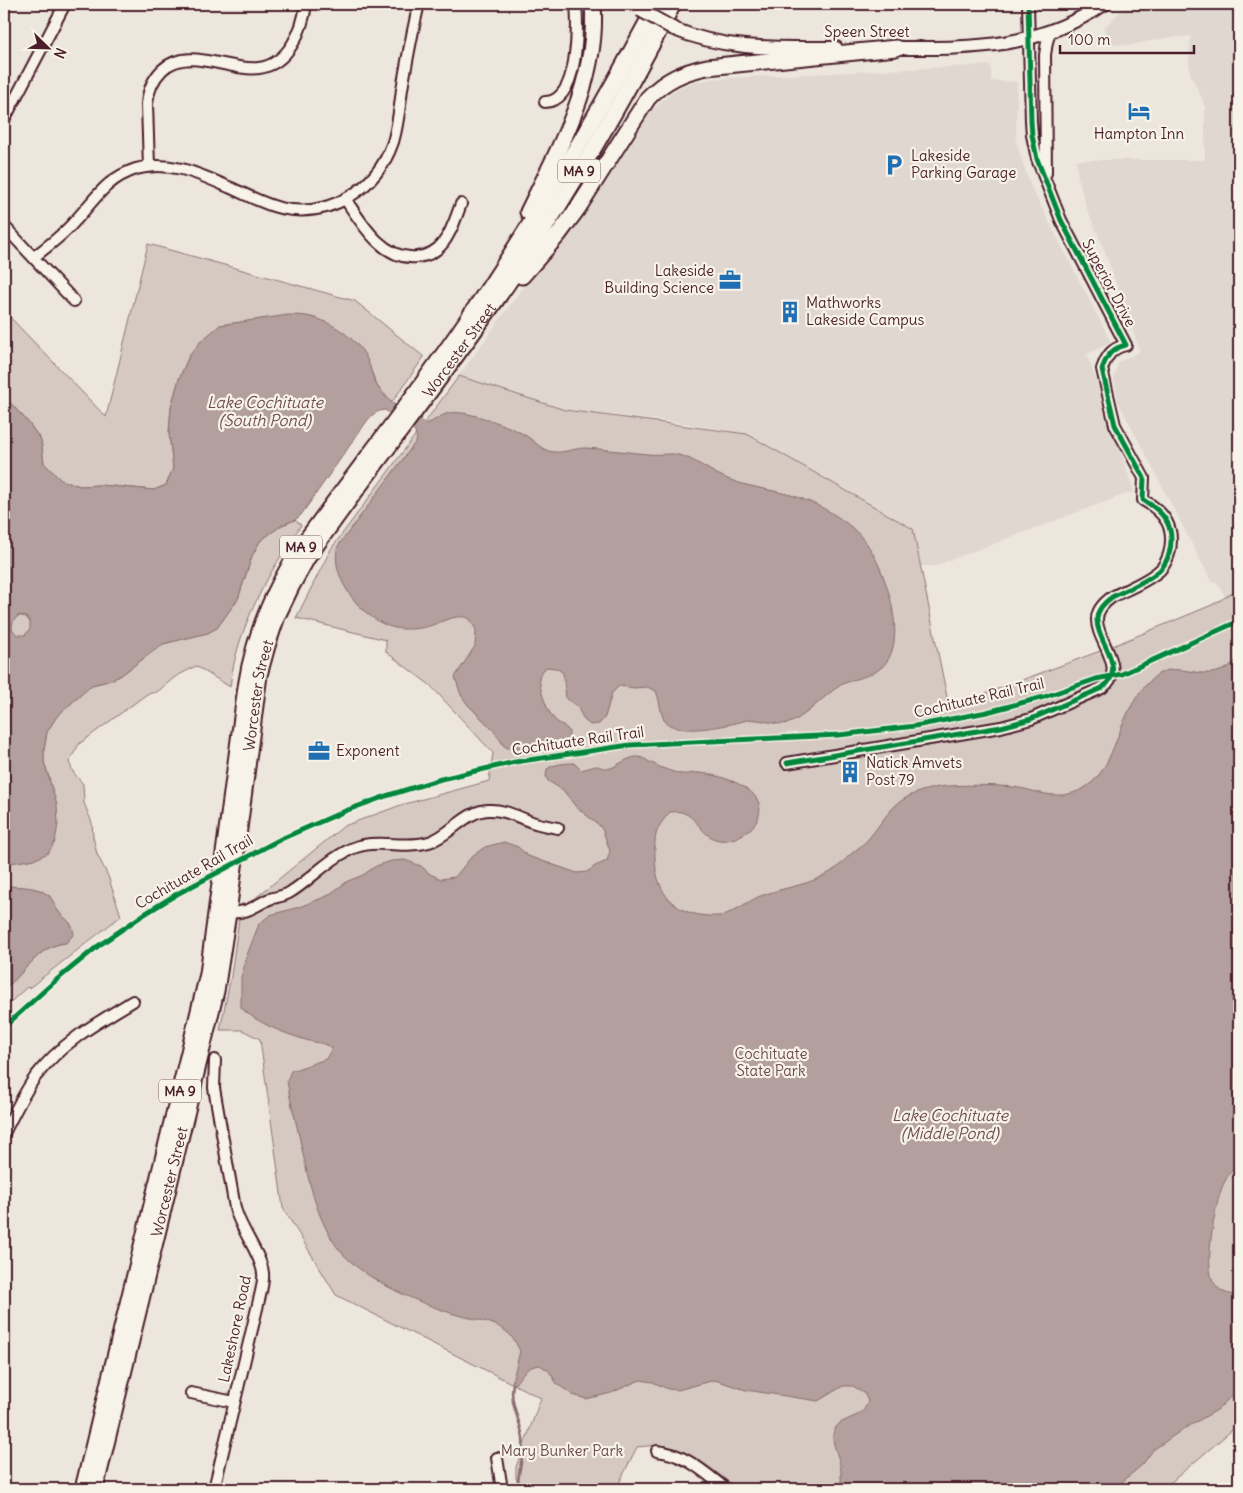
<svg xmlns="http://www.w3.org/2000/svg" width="1243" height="1493" font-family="Delius,sans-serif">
<rect width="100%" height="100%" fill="#ece6dd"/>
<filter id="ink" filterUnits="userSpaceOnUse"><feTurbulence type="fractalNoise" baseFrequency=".02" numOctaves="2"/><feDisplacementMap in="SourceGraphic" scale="10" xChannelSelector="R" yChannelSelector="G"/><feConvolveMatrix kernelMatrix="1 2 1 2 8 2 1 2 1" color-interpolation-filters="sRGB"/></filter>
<g filter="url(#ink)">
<path fill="#e0d7d0" d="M1128,4H1239V596L1228,602L1217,582L1213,583L1196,552L1118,401L1114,378L1119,362L1140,351L1104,249L1087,209L1078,177L1076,160H1205V107L1202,98L1190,73L1189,59L1191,36L1165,38L1130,45L1109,44L1104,28Z
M991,65V81L1017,82L1016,142L1030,185L1111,342L1087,354L1134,491L934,566H921L913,529L747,434L675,422L565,410L459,376L529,279L576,228L653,109L673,91L685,85L710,79Z"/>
<path fill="#d5c9c2" stroke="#907476" d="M148,244L355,301L424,357L392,402L377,386L372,373L266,319L220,325L189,356L179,379L171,407L169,433L173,468L166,485L154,490L100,485L80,486L60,480L44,463L41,440L28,422L4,396V311L106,417Z
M459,376L565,410L747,434L913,529L949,707L1103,650L1212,605L1239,589V1424L1163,1489H739C717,1474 692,1450 665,1446C656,1445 646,1446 637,1447L616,1489H521L516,1478V1467L541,1398L336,1295L283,1208L260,1039L242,1030H220L231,976L241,904H248L344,826L401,805L489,781L493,753L430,685L386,652V640L296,618L331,549Z
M295,520L301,525C268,574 237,627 230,687L196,666L175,677L157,692L147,694L79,744L69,762L73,772L83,784L84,803L92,823L93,837L97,854L108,876L121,916L29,988L27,987L4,1008V989C25,974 38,945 66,943L71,924L55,908L50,896L39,890L22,887L4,886V864L18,861L50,780L44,762V750L47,732L57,716L92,685L108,681L120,676L163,644L207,633L217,628L238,599L252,556L260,541L282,525Z
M11 626a10 10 0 1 1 20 0a10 10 0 1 1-20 0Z"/>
<path fill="#b39f9d" stroke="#896c6f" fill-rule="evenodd" d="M288,315C295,315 304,315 311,317C331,321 357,339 366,357C371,366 372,377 377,386C388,404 409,414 426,424C434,422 440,415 449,413C465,409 514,427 528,437C537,443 542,451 554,452C565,453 575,448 585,448C606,449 626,452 647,454C656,455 664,454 673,454C690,456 703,467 717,474C746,490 780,488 810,502C830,511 849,522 864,540C884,565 911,641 882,667C871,677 854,678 841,685C824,695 810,713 792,722C780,727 769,721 757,720C751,719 745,720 740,722C723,726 675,737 664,720C660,712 660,700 656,691L647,687L635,688L619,686L612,693L605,717L599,724L590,725L584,720L577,706L566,699L563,673L556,668L546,667L539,676C540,690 546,711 556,721C561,725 566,726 569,731L568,746L555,749L541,748L534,744H530L519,748H508L504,746L494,731L468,705L461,695L455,677L475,646L476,630L470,619C457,612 439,624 426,627C417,629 404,630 395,628C364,622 328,577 338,546L417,440L415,432L385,410C376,411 373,414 367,421L301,515L295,520L282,525L260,541L252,556L238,599L217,628L208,633L163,644L120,676L108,681L92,685L57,716L47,732L44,750V762L57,805L58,824L55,842L48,853L36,859L4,864V396L28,422L41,440L44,463L61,480L80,486L100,485L154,490L166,485L173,468L169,433L171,407L179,379L189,356L201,341L220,325ZM19,615L26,617L30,622V629L25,635H17L12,629L13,621Z
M1239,657V1159C1234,1167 1227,1176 1223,1185C1215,1204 1204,1264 1213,1281C1219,1292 1228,1295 1239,1295V1389L1217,1410L1182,1430L1153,1450L1143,1464L1114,1489H842C840,1482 842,1473 840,1465C838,1451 824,1432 842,1422C855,1415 863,1416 868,1401L864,1393L853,1386H843L818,1401L746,1390L715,1380L678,1390L668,1389L653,1382L640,1380L611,1393L586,1399L573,1395L557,1384L549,1371L540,1365C527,1366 522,1374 515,1384L512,1383L520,1351C516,1343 512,1335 504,1330C491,1320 470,1319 454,1314C416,1302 361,1279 337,1247C315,1216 308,1177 300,1140C296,1121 290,1101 287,1081L291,1071L326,1059L332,1048C325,1042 314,1043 306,1040C283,1033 259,1024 241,1008V977L247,955L259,924L270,915L299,907L327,896L348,881L363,875L376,866L391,861L405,860L421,866L430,874L441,879L455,877L472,856L485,847L504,842L518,847L528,856L577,873L587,872L595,866L607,861L610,851L603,831L599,825L576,807L563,790L548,781L546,777L547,769C554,764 565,763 574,763L581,770C586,769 591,767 596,766C601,766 605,770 611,768C619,765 629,756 639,757C645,758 650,763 656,765C663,769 673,772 681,774C688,775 694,772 700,773C721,775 770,789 758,818C754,829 742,836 732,839C703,847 701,817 681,812C678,811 673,812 670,812C656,828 654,834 655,855C655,896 677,918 719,916C727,916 749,901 758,897C782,887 810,886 832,871C839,867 844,860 850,855C856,849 865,844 870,837C892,809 896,796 934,788C951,784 994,785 1013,787C1037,790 1053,801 1078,791C1107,780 1114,742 1126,717C1132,703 1141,689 1153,678C1179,654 1209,693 1239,657Z
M4,886C18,887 38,885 49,896C54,900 55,908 59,912C66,919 73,924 74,934L66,943C38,945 25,974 4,989Z"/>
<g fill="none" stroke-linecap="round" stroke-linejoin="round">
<path stroke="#896c6f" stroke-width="2.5" d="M513,1384C509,1403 520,1419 523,1438C525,1457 517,1471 518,1489"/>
<g stroke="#4a1f2b" stroke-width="14">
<path id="minor" d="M545,102C579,102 578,27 576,4
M4,120L65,4
M149,167L147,104C148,91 153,79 162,70C188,45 229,72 259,68C289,64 303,29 306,4
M1046,173L1045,55L1047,42L1050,32
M346,200C362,224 384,261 417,257C427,256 437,251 443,243C452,232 456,217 461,204
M4,226L74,301
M34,257C48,246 63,235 74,222C95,200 105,179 136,169C170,159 201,175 231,188C247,195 263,204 280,208C330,219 377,189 393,142C398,125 400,107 402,89C407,61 412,32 419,4
M787,763L1001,727L1031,719L1102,688C1129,668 1096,642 1097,619C1097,610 1105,602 1112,597C1127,589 1147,582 1160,570C1164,566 1167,560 1169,554C1176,528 1165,512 1143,500L1144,478L1115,425L1102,369C1107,355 1112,348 1126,345L1061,220L1037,159L1032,135L1031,121L1028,4
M228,913C249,912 250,909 267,900C274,897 282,897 289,893C309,881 325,862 347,851C375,836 401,850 429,842C450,836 465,811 488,810C504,809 518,817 532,822C540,825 549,826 558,828
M4,1133C14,1114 23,1094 36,1076C61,1043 98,1022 133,1001
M191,1393L234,1402
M657,1451C686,1454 704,1472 726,1489
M497,1458L502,1489
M214,1489L259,1300C261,1291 264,1282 263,1273C261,1254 240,1229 235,1208L214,1088L215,1060"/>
</g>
<g stroke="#4a1f2b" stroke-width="16">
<path id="major" d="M674,29C726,51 781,48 836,48
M886,48C968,48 1034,51 1104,4"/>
</g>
<g stroke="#4a1f2b" stroke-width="19">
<g id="highway">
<path d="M528,212C560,146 599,79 593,4"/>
<path d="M522,276L558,235L578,208L648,98C665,80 683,72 707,67L896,48"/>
<path d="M83,1489L208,974L246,687C254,635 273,590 302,546C356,471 414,399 466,322C536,220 599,113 657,4"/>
<path id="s1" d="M95,1489L216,991L228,913L259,675L267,646L277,616L291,587L307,558C374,462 448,371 514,274C573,188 625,96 673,4"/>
</g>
</g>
<use href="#minor" stroke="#f7f3e8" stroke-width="10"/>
<use href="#major" stroke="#f7f3e8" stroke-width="12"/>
<use href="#highway" stroke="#f7f3e8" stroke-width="15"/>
<g stroke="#4a1f2b" stroke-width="16" stroke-linecap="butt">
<path id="major-bridge" d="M640,10L674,29"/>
</g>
<use href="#major-bridge" stroke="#f7f3e8" stroke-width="12"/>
<g stroke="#f7f3e8" stroke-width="8">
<path id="cycleway" d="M787,763L1001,727L1031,719L1102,688C1129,668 1096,642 1097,619C1097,610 1105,602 1112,597C1127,589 1147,582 1160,570C1164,566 1167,560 1169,554C1176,528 1165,512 1143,500L1144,478L1115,425L1102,369C1107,355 1112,348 1126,345L1061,220L1037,159L1032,135L1031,121L1028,4
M4,1027L54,982L98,946L143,915L177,894L281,839L345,811L386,796L441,779L515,762L630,745L839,735L915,726L987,712L1044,697L1096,679L1122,674L1239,621"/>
</g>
<use href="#cycleway" stroke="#00873e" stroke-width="5"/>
</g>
</g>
<defs>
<g id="hotel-bare" transform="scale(1.725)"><path d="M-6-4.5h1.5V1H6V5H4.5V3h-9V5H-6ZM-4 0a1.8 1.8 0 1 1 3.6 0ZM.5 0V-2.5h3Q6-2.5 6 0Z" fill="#1f6fb2" stroke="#f7f3e8" stroke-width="2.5" paint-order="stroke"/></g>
<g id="parking-bare" transform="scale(1.725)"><path d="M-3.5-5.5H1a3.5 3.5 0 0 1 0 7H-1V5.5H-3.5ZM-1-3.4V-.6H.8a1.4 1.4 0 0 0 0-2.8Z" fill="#1f6fb2" stroke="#f7f3e8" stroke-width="2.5" paint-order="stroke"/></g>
<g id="office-bare" transform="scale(1.725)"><path d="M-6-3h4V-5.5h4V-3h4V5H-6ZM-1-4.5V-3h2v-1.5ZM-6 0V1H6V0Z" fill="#1f6fb2" stroke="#f7f3e8" stroke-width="2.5" paint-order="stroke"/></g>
<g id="building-bare" transform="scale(1.725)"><path d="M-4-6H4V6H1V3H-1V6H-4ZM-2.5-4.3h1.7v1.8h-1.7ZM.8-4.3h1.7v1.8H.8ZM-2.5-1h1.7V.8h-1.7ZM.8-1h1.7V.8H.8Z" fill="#1f6fb2" stroke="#f7f3e8" stroke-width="2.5" paint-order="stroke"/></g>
</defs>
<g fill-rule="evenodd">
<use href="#hotel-bare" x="1139" y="111"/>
<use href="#parking-bare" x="894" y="165"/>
<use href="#office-bare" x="730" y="280"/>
<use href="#building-bare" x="790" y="312"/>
<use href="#office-bare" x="319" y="751"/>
<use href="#building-bare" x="850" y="772"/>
</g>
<g text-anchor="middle" stroke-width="4.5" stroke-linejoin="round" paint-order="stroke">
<g fill="#f7f3e8" stroke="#7e5f64" stroke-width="1">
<rect x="558" y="159.5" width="42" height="23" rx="4"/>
<rect x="280" y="535.5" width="42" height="23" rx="4"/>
<rect x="159" y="1079.5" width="42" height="23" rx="4"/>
</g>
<g font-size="14" font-weight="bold" fill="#4a1f2b">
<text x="579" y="176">MA 9</text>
<text x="301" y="552">MA 9</text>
<text x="180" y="1096">MA 9</text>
</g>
<g font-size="15" fill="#4a1f2b" stroke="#f7f3e8">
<text x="867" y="37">Speen Street</text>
<text transform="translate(1109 283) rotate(62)" y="5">Superior Drive</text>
<text dy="5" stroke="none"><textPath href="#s1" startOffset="1216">Worcester Street</textPath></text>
<text dy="5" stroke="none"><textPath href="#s1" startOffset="811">Worcester Street</textPath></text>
<text transform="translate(979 698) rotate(-13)" y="5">Cochituate Rail Trail</text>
<text transform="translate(578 741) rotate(-8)" y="5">Cochituate Rail Trail</text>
<text transform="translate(194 872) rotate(-30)" y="5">Cochituate Rail Trail</text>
<text dy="5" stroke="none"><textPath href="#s1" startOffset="316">Worcester Street</textPath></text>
<text transform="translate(235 1329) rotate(-78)" y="5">Lakeshore Road</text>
</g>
<g font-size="15" fill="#4a1f2b" stroke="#f7f3e8" text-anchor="start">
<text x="1139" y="139" text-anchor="middle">Hampton Inn</text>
<text x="911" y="161">Lakeside<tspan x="911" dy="17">Parking Garage</tspan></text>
<text x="714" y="276" text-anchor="end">Lakeside<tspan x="714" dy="17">Building Science</tspan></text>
<text x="806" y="308">Mathworks<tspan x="806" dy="17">Lakeside Campus</tspan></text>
<text x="336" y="756">Exponent</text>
<text x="866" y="768">Natick Amvets<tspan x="866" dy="17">Post 79</tspan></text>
</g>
<g font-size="15" fill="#6d4a51" stroke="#f7f3e8">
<text x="771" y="1059">Cochituate<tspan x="771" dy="17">State Park</tspan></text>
<text x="562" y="1456">Mary Bunker Park</text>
</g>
<g font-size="16" font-style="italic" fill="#6f4c53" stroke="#f7f3e8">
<text x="265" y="408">Lake Cochituate<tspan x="265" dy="18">(South Pond)</tspan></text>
<text x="950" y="1121">Lake Cochituate<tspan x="950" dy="18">(Middle Pond)</tspan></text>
</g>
</g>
<rect width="1243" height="1493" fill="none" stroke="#f7f3e8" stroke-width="20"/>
<rect x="10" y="10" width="1223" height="1473" fill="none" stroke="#4a1f2b" stroke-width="2" filter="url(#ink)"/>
<g transform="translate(48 48) rotate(113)" stroke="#f7f3e8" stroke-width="4" paint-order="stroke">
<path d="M0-4L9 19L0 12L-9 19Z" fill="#4a1f2b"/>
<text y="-8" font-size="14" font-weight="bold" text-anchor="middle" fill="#4a1f2b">N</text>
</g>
<path d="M1060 45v8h134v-8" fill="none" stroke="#4a1f2b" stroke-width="2.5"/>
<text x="1068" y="45" font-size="15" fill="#4a1f2b" stroke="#f7f3e8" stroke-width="4" paint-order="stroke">100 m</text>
</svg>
